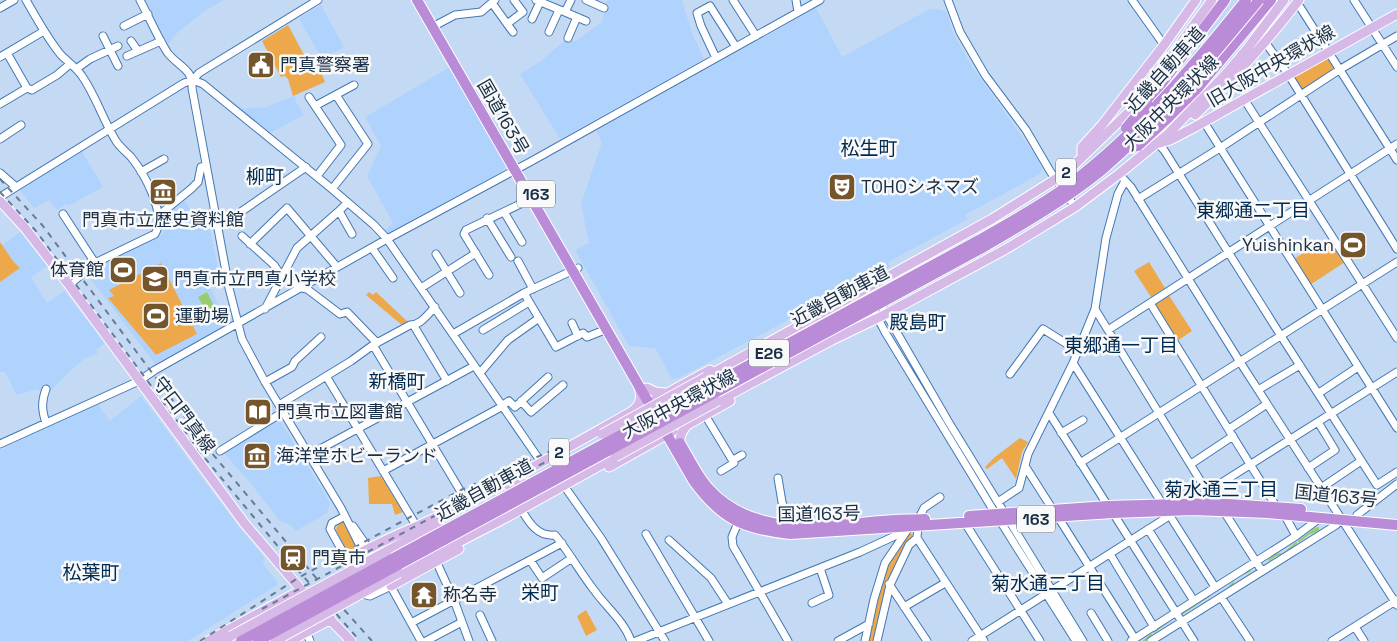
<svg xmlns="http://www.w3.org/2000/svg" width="1397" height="641" font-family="'Space Grotesk','Noto Sans JP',sans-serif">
<rect width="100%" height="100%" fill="#c4daf4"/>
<path fill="#afd3fc" d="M146,0H224L206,10L177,33L168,45Z
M607,0H682L692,33L704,59L560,139L520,74L541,61L565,40L576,41L602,22Z
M321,5L344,47L322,59L299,18Z
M816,8L842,57L930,9H938L946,11L954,35L971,65L1035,155L1042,169L1040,174L965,215L968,219L888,262L890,267L844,293L840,288L792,318L679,378L672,379L655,348L629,346L575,250L589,243L581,204L602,142L596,131Z
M450,67L506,165L502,173L388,235L385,230L393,223L367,176L381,146L365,117Z
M294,96L296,99L295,100L304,115L270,133L240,109L266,107Z
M81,150L103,187L68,206L66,204L57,210L49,200L34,208L19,189Z
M185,201L201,227L209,224L221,284L209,285L220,307L226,306L229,320H226L225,327L155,364L87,274L94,267L163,234L161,217Z
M20,232L47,266L31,277L47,303L64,291L105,343L96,350L98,353L84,359L71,370L47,395L37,389L17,395L5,372H0V282L20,268L13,261L2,245Z
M141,396L238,526L264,557L263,564L277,581V585L188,641H0V450L97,403L110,421Z
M279,419L330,503L327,513L296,531L291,525L280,521L248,480L223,452Z"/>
<path fill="#eca84b" d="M288,25L310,66L317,62L325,82L293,96L288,79L285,76L281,77L262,41Z
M1328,58L1335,70L1300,92L1292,78Z
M1331,241L1345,262L1310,285L1294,259L1319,243L1322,247Z
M0,242L13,261L20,268L0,282Z
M1149,262L1165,288L1151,297L1134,271Z
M161,263L197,334L156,355L108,298L114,296L109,290Z
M369,292L373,295L376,292L409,323L403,326L366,295Z
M1168,294L1192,331L1177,341L1153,304Z
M1020,438L1028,442L1022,452L1016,479L1002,458L987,469L985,467L995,457Z
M381,476L403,512L395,515L392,504H369L368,478Z
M342,521H344L378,586L368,591L336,530L338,523Z
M907,534H913L889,583L874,641H867L887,564Z
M586,610L597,630L586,636L577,616Z"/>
<path fill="#99cc6e" d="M207,292L216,310L207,314L198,297Z"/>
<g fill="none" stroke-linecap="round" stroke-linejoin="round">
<path stroke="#99cc6e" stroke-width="2" d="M1299,541L1315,529L1318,528V530L1311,533
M1287,551L1296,543
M1269,560L1276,555L1280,554
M1245,573L1250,571
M1227,590L1233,583
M1183,613L1209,596
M1154,632L1167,622
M1144,641L1151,635"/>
<g stroke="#4478b2" stroke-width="9">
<path id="minor" d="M26,0C37,19 47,38 61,55C68,62 77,68 82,76C96,96 103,120 116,141C120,147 126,152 131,157C144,173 167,214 155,234L95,263L69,285
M140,0C149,17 157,36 167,52C177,66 194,69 192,88L229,288L242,339L265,382L341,508L369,564
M536,0L565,12L571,0
M586,0L604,8
M733,0L756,36
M796,0L798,12
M948,0L960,32L985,75L1026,130L1050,171L1075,207
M1132,0L1164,45
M1354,0L1397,67
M492,3L513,32
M1300,7L1397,160
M0,8L14,0
M565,12L586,21
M532,19L540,2
M438,24L455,15L481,12L495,0
M507,24L523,12L514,0
M124,26L148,14
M549,32L559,10
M103,36L118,66
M568,38L577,17
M131,41L138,51
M1265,42L1288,74L1397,249
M127,56L161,41
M0,57L44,31
M716,58L701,26L697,13L710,6L736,47
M76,69L90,59L118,46
M193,80L203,84L332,189L374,225L387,239L541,462
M27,88L32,90L57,75L70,64
M309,97L341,145L317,176
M1244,99L1397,338
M0,104L27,88L7,53
M315,106L354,85
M1204,122L1397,428
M0,139L21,125
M1158,144L1164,150L1281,336L1377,485L1397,472
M141,172L164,159
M0,173L16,187
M1119,174L1131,187L1240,362L1397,605
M332,189L368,144L336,95
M0,197L184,83L193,80L199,73L318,0
M1138,199L1220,148L1339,70L1397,36
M347,203L339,211L352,234
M504,212L522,242
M63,214L95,263
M159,215L191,189L198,182L201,167L206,166
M232,218L306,167
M487,218L511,257
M242,236L274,265L282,277L302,288L307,289L340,314L347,312L377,343
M250,244L287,208L337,267
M372,248L393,278
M436,254L460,293
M518,261L533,289
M489,275L464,234L466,230L537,196
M870,286L948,421L1083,641
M421,288L476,253
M863,290L885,332L995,513L1076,641
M524,293L556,347L583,333L587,337L607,329
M1150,303L1276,506
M265,309L297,248L339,211
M1095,309L1214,503
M572,323L578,336
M414,326L447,381
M483,330L529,302
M1108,330L1397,144
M453,334L524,293L578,268
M373,345L467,502
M1073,363L1215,587
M480,373L508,340L539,318
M1010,374L1043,329L1078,351
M326,376L417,527
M265,382L292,367L295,361L321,337
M46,389C41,402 42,411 46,423
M1258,390L1300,365
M1319,393L1358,367
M521,401L531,412L563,385
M279,405L351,361L373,345L410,325C421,325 427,315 435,307
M503,405L509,401L515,407L548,377
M1049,413L1108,506
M705,415L734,463L721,471
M1229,429L1267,404
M1061,433L1083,420
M0,444L139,381L155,370L387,239L530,162L820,0
M220,451L283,412
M309,455L474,366
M733,460L742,455
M1080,463L1397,262
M1191,464L1233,436
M1025,466L1053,510
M1308,468L1335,450L1318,422
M383,471L503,406
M778,478L782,502L790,526
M1321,488L1361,461
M567,490L601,538L665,641
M998,502L1019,488L1028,454L1073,363L1095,309L1106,238L1118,194L1125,181
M1196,503L1199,497L1397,372
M521,509C529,523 538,537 555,535C569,552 580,572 594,590C606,607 624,621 631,641
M1223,510L1262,571
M1113,513L1194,641
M1284,514L1296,536
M1357,515L1397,484
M345,516L332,523L330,529L355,574
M1058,517L1135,639
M740,518L732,537L733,546L788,641
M918,520L924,508L940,497
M965,523L1040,641
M353,526L371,552
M1148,529L1194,601
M646,534L709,641
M917,538L984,641
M669,540L711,578L728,604
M1110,554L1154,627
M530,560L542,578L572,558
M436,561L454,600L469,641
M389,583L421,641
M889,584L927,641
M363,590L366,595L370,596L391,586
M1221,597L1250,641
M812,603L829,595L820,568
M904,607L945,583
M1091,613L1108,641
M480,615L492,641
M411,623L562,543
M1355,627L1364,641
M306,632L310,641
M426,641L462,622
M636,641L860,552L897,535L907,527
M838,641L869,624
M865,641L874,599L885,563L908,529
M877,641L890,585L909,545L917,538L918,526
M972,641L1166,518L1168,511
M1131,641L1296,536L1320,518
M1151,641L1336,525L1341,519
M1332,641L1397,600"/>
</g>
<g stroke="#fff" stroke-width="11">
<path id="major" d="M1195,115C1233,79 1267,42 1299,0
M1160,143L1170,140L1195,127L1397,14
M1082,157V147L1102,125L1164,45L1196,0
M0,201L25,228L69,285L245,524L310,600
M706,377L992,219L1067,172L1134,107L1212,0
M647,388L655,392L665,393
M718,401L832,340L886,314L1006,249L1075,207L1119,174L1168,134L1226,74L1247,49L1284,0
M649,403L710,370
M679,442L682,432L687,425L730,401
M609,467L673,431
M509,486L528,483
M387,551L439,523
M362,552C393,535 427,523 458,507C517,477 574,444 631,412C641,405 642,398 639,387
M399,573L509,516L615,457
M391,586L459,549
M320,609L351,641
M208,641L301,590
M222,641L231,636
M290,641L331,619"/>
</g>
<g stroke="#fff" stroke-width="12">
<path id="highway" d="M417,0L693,480C721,519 743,529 790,534L1113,513L1193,510L1268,513L1397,525
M1147,103L1225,0
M1168,118L1197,89L1271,0
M680,443C689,458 697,476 709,489C756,541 832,524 894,520C904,519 915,520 925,519
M969,516L1108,506L1214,503L1301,509"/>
</g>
<use href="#minor" stroke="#fff" stroke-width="7"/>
<use href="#major" stroke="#d6b9e6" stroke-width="9"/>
<use href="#highway" stroke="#ba8bd6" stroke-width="10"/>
<path stroke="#667c95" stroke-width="2" stroke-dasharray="6 6" stroke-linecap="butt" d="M0,179L43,226L211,452L322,585L372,641
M0,192L36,231L204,457L290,561L360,641
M262,609L462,501L561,455
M200,641L298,578L401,522L463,489L558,448"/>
<g stroke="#fff" stroke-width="11" stroke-linecap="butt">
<path id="major-bridge" d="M602,434L706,377
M615,457L718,401
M231,636L387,551
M275,641L399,573"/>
</g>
<g stroke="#fff" stroke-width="12" stroke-linecap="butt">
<path id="highway-bridge" d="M1126,128L1147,103
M1138,146L1168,118
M241,641L979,240C1010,222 1042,205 1070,184C1139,132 1193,66 1246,0
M258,641L984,247C1025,223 1065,200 1102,170C1161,120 1210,59 1259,0"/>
</g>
<use href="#major-bridge" stroke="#d6b9e6" stroke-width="9"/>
<use href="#highway-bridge" stroke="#ba8bd6" stroke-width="10"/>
</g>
<defs>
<g id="civic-square" transform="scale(1.4375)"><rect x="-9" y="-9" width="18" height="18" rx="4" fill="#75552b" stroke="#f9f9f9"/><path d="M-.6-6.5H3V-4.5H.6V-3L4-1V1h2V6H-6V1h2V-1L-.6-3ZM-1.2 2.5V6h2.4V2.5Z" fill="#fff"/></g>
<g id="theatre-square" transform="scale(1.4375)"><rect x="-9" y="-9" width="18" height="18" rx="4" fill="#75552b" stroke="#f9f9f9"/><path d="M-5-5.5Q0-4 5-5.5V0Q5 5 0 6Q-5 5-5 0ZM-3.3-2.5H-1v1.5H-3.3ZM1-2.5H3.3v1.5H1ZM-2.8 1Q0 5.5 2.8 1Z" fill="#fff"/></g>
<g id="museum-square" transform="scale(1.4375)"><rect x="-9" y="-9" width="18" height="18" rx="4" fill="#75552b" stroke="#f9f9f9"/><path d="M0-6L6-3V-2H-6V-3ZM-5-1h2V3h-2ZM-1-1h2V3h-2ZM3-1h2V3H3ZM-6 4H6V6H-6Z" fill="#fff"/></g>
<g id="stadium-square" transform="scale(1.4375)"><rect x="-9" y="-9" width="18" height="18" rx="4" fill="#75552b" stroke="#f9f9f9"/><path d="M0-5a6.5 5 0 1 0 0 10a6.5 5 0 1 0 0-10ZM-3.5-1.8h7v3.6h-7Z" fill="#fff"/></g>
<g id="school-square" transform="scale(1.4375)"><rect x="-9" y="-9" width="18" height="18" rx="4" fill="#75552b" stroke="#f9f9f9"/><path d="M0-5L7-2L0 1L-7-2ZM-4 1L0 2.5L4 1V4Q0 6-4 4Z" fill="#fff"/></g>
<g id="library-square" transform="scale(1.4375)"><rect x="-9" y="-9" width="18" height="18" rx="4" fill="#75552b" stroke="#f9f9f9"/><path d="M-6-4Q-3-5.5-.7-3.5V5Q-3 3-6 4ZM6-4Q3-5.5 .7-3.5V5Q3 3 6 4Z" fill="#fff"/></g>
<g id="station-square" transform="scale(1.4375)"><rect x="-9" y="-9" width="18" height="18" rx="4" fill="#75552b" stroke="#f9f9f9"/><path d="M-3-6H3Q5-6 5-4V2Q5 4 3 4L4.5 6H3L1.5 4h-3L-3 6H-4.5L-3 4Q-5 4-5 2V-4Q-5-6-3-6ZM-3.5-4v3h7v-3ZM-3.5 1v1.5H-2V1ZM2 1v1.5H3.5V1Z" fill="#fff"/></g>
<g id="temple-square" transform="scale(1.4375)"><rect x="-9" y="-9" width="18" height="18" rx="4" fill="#75552b" stroke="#f9f9f9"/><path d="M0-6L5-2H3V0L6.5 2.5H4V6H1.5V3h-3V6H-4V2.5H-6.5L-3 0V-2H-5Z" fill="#fff"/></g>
</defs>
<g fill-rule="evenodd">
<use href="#civic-square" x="261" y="65"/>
<use href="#theatre-square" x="842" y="187"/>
<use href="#museum-square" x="163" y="192"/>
<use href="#stadium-square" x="1353" y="245"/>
<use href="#stadium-square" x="123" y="270"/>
<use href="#school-square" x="155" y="279"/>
<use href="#stadium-square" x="156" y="316"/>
<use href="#library-square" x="258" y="412"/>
<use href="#museum-square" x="257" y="456"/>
<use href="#station-square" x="293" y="558"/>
<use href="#temple-square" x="424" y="595"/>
</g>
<g text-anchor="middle" stroke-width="5" stroke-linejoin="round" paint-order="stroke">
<g fill="#f9f9f9" stroke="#5c6b7c" stroke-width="1">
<rect x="1056" y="158.5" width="20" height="27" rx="4"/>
<rect x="517" y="180.5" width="38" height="27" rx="4"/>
<rect x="749" y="339.5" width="40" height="27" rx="4"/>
<rect x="549" y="438.5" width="20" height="27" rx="4"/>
<rect x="1017" y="505.5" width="38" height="27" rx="4"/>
</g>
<g font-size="16" font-weight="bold" fill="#182e46">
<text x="1066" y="178">2</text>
<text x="536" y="200">163</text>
<text x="769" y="359">E26</text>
<text x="559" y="458">2</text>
<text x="1036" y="525">163</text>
</g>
<g font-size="18" fill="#182e46" stroke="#f9f9f9" text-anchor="start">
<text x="280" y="71">門真警察署</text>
<text x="861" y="193">TOHOシネマズ</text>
<text x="163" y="226" text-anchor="middle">門真市立歴史資料館</text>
<text x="1334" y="251" text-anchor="end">Yuishinkan</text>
<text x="104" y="276" text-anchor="end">体育館</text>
<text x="174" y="285">門真市立門真小学校</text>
<text x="175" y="322">運動場</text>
<text x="277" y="418">門真市立図書館</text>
<text x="276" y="462">海洋堂ホビーランド</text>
<text x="312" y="564">門真市</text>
<text x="443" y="601">称名寺</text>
</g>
<g font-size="18" fill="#182e46" stroke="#f9f9f9">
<text transform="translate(1271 66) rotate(-30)" y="6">旧大阪中央環状線</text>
<text transform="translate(1165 70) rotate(-48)" y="6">近畿自動車道</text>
<text transform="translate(1171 103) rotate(-45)" y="6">大阪中央環状線</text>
<text transform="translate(503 117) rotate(60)" y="6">国道163号</text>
<text transform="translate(840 296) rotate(-28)" y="6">近畿自動車道</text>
<text transform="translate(679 404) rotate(-28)" y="6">大阪中央環状線</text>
<text transform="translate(184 415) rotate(53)" y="6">守口門真線</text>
<text transform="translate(484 490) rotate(-29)" y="6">近畿自動車道</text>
<text transform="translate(1336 496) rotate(6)" y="6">国道163号</text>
<text transform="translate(819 514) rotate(-1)" y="6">国道163号</text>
</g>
<g font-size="19" fill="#012a51" stroke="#f9f9f9">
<text x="869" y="155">松生町</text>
<text x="265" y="183">柳町</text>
<text x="1253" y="217">東郷通二丁目</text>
<text x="918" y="329">殿島町</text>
<text x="1121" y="352">東郷通一丁目</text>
<text x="397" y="388">新橋町</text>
<text x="1221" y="496">菊水通三丁目</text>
<text x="91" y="579">松葉町</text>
<text x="1048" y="590">菊水通二丁目</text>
<text x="540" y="599">栄町</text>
</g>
</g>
</svg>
